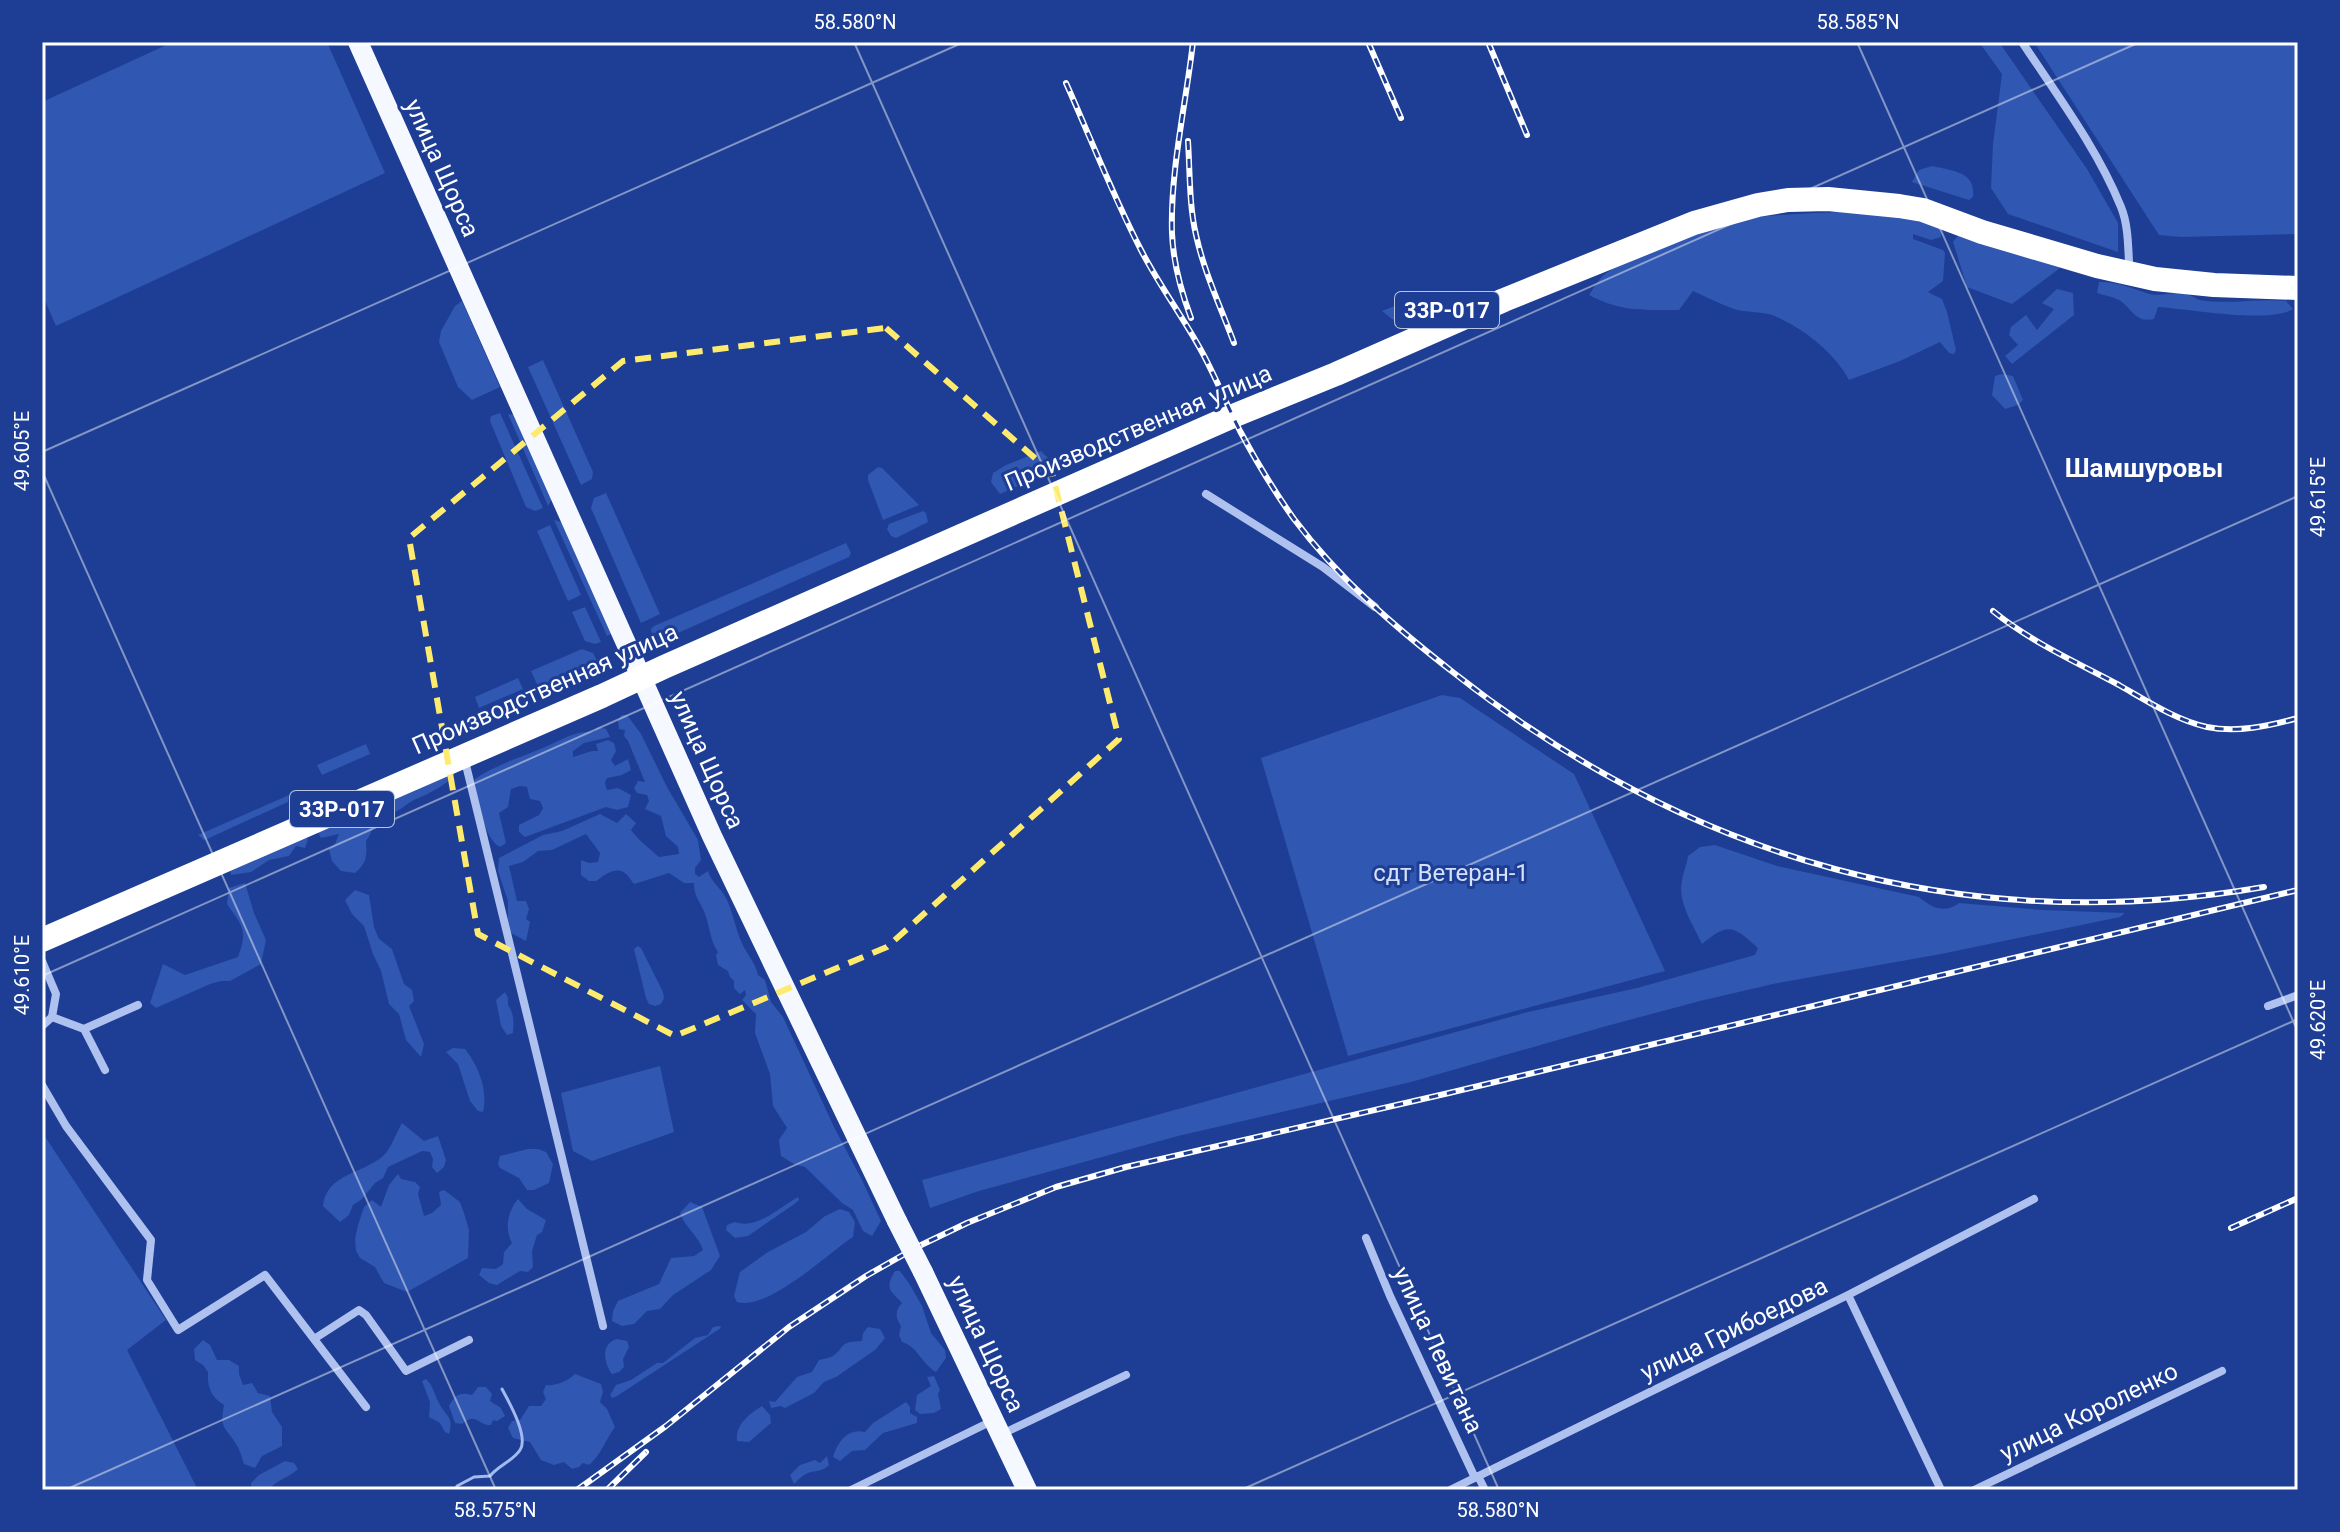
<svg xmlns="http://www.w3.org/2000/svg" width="2340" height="1532" font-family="Roboto,sans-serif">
<rect width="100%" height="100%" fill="#1d3e94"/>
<path fill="#3057b1" d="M173,42H327L385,173L56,326L42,294V102Z
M1979,42H1999L2087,169L2118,223V252L2008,214L1991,188L1993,144L2002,74Z
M2034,42H2298V234L2181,237L2159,235Z
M1932,166C1952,171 1976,171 1973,197L1969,200L1912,182L1919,170Z
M1853,211L1938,223L1940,227L1941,237L1931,240L1913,234V239L1943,250L1945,253L1943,281L1928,292L1942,299L1947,312L1956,350L1954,354L1949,353L1940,342L1900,361L1849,380C1835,353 1801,326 1772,315C1760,311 1746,313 1734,309C1720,304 1707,297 1693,291L1679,310C1643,310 1621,312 1589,295C1593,289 1598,280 1604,275C1626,257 1700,230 1729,222C1769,213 1813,214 1853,211Z
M1961,232L2060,268L2012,304L1967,287L1953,242Z
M2099,282C2112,281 2134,288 2146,293C2159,298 2176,290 2189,295C2193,296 2196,299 2200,300C2229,305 2257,298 2286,301L2293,309C2270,324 2188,309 2158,307L2154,319C2137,323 2134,312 2122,302C2116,297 2105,296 2097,293Z
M2057,289L2073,293L2074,315L2012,364L2005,356L2018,345L2009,335L2011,327L2026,315L2037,330L2054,309L2042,303Z
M1427,293C1426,311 1416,314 1400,322L1392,319L1382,311Z
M462,301L500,387L472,400L458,387L439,342L441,331L455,306Z
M543,360L593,472L592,479L581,485L528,367Z
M2002,374L2013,376L2023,400L2018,405L2005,409L1992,395L1995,376Z
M500,413L543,508L535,511L526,507L490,421L491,416Z
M508,414L516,415L552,499L548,506Z
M1041,451C1048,458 1054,462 1049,472L1000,494L991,482L993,473L1006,465Z
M878,467L882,468L919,505L883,520L868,480V475Z
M606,493L660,614L641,623L591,508L594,498Z
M923,511L926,513L928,522L896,538L891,536L887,529L889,524Z
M554,520L564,523L613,633L607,636Z
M550,525L581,595L568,601L537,531Z
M846,543L851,553L849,557L660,641H656L652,637L651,629L654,626Z
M585,607L601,642L595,644L585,641L572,612Z
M582,649L593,653L599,665L540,691L531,671Z
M518,678L523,689L479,708L475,697Z
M1442,695L1460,698L1574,774L1665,971L1348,1056L1261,758Z
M622,715H627L641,734L667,787L698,840L701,860L695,868V874L699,877L708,871C711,882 721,888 726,898C733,912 735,927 741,941C746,954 755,961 758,975L765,980L771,1002L783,1017L835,1129L862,1180L881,1221L872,1236L863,1231L853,1210L842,1203L805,1167L794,1164L781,1156L779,1140L787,1128L773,1106L770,1074L755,1033L756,1014L742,1000L746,995L745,990L740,994L734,988V981L730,977L728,971L718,965L716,955L718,952C710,941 710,927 705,914C701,902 694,898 694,883H684L669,873L634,884C631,881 630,877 626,874C617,865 604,875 596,881H589L581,875V860L589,863L598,862L600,853L586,834L552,850L538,851L523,862L509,866L517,901H526L529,909L526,919L530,922L526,941L511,933L508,927V901L498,871L499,858L543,835L562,831L600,814L617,823L626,814L636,823L631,830C638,840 650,849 659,857L679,854L678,847L666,836L661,816L645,809L649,801L647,795L637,793L634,788L638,781L645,782L628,741L624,736L625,730L619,729L618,720Z
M598,727L606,729L610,737L584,743L573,751V757L592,751H598L596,744L608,740L614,743L616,751L611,760L615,766L628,759L631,770L622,775L607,778L605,783L607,790L618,788L631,795L628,807L617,810L606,807L525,837L519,832V825L539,815L543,808L540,801L530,799L527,787L520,786L511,789L508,807L499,813L506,843L500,847C484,839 478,800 474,782L475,779C497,764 522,757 545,747C562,740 575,730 594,732Z
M366,744L370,754L322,775L317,765Z
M456,771C451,784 426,795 414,800C408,803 403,808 397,811C393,813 389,813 385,815C375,819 372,833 366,841C367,856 367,863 355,873L341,871L332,861L329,849L335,844L339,834L321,838L315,827Z
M289,795L288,802L207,839L204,840L198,835Z
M299,833L308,839L305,848L296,846L289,856L269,860L251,872L231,875L230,868Z
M1715,845L1777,866L1919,897C1932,908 1944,914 1959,903L2042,910L2125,913L2120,917L1941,954L1773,984L1700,1001L1603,1027L1411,1082L1178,1136L979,1191L930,1208L922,1180L1528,1012L1637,988L1755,955L1758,948C1733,926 1729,922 1702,944C1694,926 1677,902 1682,881C1683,872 1687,865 1688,856L1700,847Z
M245,883L254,913L266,940L261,964L230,981H221L210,984L156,1008L150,1003L163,964L185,975L238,957C248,930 243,927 227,904L229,888Z
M355,890L369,895L374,927L379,939L392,949L404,984L412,990L414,1001L409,1006L424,1044L421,1057L406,1040L399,1014L389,1004L381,971L373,954L364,926L352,914L345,900Z
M638,946L641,948L663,992L664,998L661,1004L655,1006L649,1004L646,998L634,949Z
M505,992L508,998V1005C514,1013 514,1023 513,1033L507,1035L501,1026L496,1000Z
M453,1048L465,1049C479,1067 488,1090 483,1112L478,1111L470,1101L458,1064L446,1052Z
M660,1066L674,1132L592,1161L573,1151L561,1093Z
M402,1123L424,1141L438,1136L446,1160L444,1167L437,1173L432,1167L433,1159L430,1152L422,1151L388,1167L383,1178L375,1183L362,1199L353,1205L349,1215L340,1222L323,1206C326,1174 362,1174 383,1156C391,1149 396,1133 402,1123Z
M42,1132L166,1320L127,1350L198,1490H42Z
M528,1149H538L546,1152L553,1164L549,1183L534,1190H527L519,1178L500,1168L498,1164L500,1156Z
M398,1174L401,1179L415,1182L420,1187L418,1194L424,1216L432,1213L441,1205L439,1192L444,1190L460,1202L464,1213L469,1230L468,1258L407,1292L384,1283L375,1267L360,1258L356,1251L355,1239L358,1225L364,1207L372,1200L381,1207L389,1185Z
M798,1197L799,1200L793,1205L748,1236L735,1238L726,1230L727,1225L735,1222C756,1230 779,1208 798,1197Z
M518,1199L527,1209L546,1220L542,1232L537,1235L532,1251L533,1267L528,1272L520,1271L497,1285L489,1283L479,1275L482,1268L496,1269L503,1264L504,1252L512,1243C504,1228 508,1211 518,1199Z
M690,1202L702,1207L720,1256L711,1270L673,1295L660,1309L647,1311L634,1324L622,1326L612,1321L613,1311L618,1301L659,1284L671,1258L694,1256L703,1250C698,1235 685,1228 680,1213Z
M840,1209L849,1212L855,1222L853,1237C827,1254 768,1311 737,1302L734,1296L740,1272L768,1252L806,1232L825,1216Z
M895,1271H900L910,1285L922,1306L931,1333L945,1350L946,1358L936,1372C921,1363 918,1347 902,1342L899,1335L901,1326C895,1318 895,1310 902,1303C891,1291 884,1289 895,1271Z
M720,1326L721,1328L617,1396L612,1398L610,1395L616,1385L631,1380L657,1363H663L695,1338L708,1335L713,1327Z
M868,1327L880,1329L885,1338L875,1350L836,1377L824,1382L814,1393L785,1408L781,1406L771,1408L769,1401L775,1402L797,1377L812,1372L819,1360C820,1360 832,1357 833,1356C847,1346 837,1342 862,1341L863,1333Z
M617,1339L627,1341L629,1347L623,1359L624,1367L619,1372L612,1374C604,1363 600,1344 617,1339Z
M203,1340L210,1345L217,1360H229L239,1366V1374L243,1385L252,1383L258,1393L270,1396L272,1412L282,1427V1446L262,1456L255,1468L244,1464C242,1458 240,1450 236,1444C226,1427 219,1430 224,1405C211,1397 207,1387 208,1372L203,1365L195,1360L194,1349Z
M575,1374L601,1384L603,1392L600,1402L607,1409L615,1427C605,1440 602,1454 589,1465L583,1463L579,1467L572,1469L564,1462L554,1465L541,1460L530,1442L513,1438L508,1428L512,1421L520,1420L529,1406H541L546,1399L543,1392L546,1385C556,1386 568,1381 575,1374Z
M934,1376L940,1390L938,1394L941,1409L934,1413L920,1414L915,1410L917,1395L931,1386L927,1377Z
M426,1379C434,1387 434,1394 439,1403C446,1417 454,1416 449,1434L445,1432L440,1423L429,1417L430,1402L422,1381Z
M478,1387H486L492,1394L490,1401L501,1408L505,1416L497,1421L493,1420L491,1425C478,1426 477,1411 462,1424L455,1423L449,1406C456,1394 459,1392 472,1395Z
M906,1402L910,1407V1413L917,1417V1423L883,1433L865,1450L852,1451L840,1461L833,1457C838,1441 848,1428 865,1432L873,1423Z
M762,1406L770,1415L771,1423L749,1442L737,1441C735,1425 749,1414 762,1406Z
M827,1456L829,1465C822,1472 817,1470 808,1473C803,1475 798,1480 794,1484L790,1475L800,1465L815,1460L820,1463Z
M285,1461L294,1463L298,1469C289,1478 277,1479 269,1490H251V1483L259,1475Z"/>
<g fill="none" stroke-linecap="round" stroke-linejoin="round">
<path stroke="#a2baf0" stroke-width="3" d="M456,1490L457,1486L474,1477L490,1476C498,1466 514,1460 520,1450C529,1437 509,1402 502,1389"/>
<path stroke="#afc2ef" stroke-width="8" d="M2022,42C2057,95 2097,148 2121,207C2128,224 2128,244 2129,262
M1206,494L1323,567L1375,607
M465,761L603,1326
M42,961L56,994L52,1017L42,1026
M2268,1006L2298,995
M52,1017L84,1029L138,1005
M84,1029L105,1070
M42,1085L66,1126L151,1240L147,1280L178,1330L265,1275L366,1407
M1366,1238L1390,1296L1475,1478
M1848,1295L1941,1490
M314,1339L359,1310L366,1315L406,1371L469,1340
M1000,1435L1126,1375
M1478,1476L1485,1490
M851,1490L992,1421
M1450,1490L1848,1295L2034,1199
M1974,1490L2222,1371"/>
<path stroke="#f6f8ff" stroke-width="20" d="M358,42L712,836L897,1221
M923,1272L1027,1490"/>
<path stroke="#fff" stroke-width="24" d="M42,940L602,696L664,667L1233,416L1336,374L1504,300L1694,223L1758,205L1788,200L1828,199L1899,206L1923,210L1982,232L2097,266L2155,279L2214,285L2298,288"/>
<g stroke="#fff" stroke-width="6">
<path id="rail" d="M1368,42L1401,118
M1488,42L1527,135
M1066,83C1091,139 1113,196 1141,250C1159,285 1183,317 1202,352C1216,378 1227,405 1240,431C1256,461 1274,491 1294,519C1339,579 1395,627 1454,673C1692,860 1964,938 2264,887
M1188,141C1190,172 1189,205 1196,235C1204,272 1221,308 1234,343
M1191,318C1181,291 1173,262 1172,233C1170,171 1186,104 1193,42
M1993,611C2031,642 2076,662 2119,685C2147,701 2176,720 2207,727C2237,733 2269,726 2298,718
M2231,1228L2298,1198
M577,1490L666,1426L789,1327L866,1276L917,1247L967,1223L1056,1187L1126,1167L1449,1093L2298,890
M607,1490L646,1452"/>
</g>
<use href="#rail" stroke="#1d3e94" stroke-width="3" stroke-dasharray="9" stroke-linecap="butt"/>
<path stroke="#f6f8ff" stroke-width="20" d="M897,1221L923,1272"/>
</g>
<path fill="none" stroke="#feeb6d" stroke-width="6" stroke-dasharray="16 10" stroke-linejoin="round" d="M886,328L1052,473L1119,739L887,947L675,1036L478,934L409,538L623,361Z"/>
<path fill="none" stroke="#fff" stroke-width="2" stroke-opacity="0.45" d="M854,42L1499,1490M1857,42L2298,1032M42,452L964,42M42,471L496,1490M42,976L2140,42M65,1490L2298,496M1241,1490L2298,1019"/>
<g text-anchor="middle" stroke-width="6" stroke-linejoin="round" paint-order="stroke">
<g fill="#1d3e94" stroke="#bbc5df" stroke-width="2">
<rect x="1395" y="292" width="104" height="36" rx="6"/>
<rect x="290" y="791" width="104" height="36" rx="6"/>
</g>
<g font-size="22" font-weight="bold" fill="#fff">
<text x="1447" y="318">33Р-017</text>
<text x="342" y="817">33Р-017</text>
</g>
<g font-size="24" fill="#fff" stroke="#1d3e94">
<text transform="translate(442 168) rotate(66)" y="8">улица Щорса</text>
<text transform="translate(1138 428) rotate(-23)" y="8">Производственная улица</text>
<text transform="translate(545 689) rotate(-24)" y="8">Производственная улица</text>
<text transform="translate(707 760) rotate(66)" y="8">улица Щорса</text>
<text transform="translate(1734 1329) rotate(-26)" y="8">улица Грибоедова</text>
<text transform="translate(986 1344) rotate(65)" y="8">улица Щорса</text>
<text transform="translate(1438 1350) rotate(65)" y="8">улица Левитана</text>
<text transform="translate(2089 1412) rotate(-26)" y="8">улица Короленко</text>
</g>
<g font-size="24" fill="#d5e0fa" stroke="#1d3e94">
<text x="1451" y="881">сдт Ветеран-1</text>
</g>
<g font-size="26" font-weight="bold" fill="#fff" stroke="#1d3e94">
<text x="2144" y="477">Шамшуровы</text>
</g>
</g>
<rect width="2340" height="1532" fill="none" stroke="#1d3e94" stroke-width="88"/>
<rect x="44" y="44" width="2252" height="1444" fill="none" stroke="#fff" stroke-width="3"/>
<g font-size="20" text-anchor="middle" fill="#fff">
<text x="855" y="29">58.580°N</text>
<text x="1858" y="29">58.585°N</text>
<text transform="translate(22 451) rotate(-90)" y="7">49.605°E</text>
<text transform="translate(2318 497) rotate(-90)" y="7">49.615°E</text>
<text transform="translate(22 975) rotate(-90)" y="7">49.610°E</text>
<text transform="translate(2318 1020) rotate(-90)" y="7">49.620°E</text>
<text x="495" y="1517">58.575°N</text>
<text x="1498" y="1517">58.580°N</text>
</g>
</svg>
